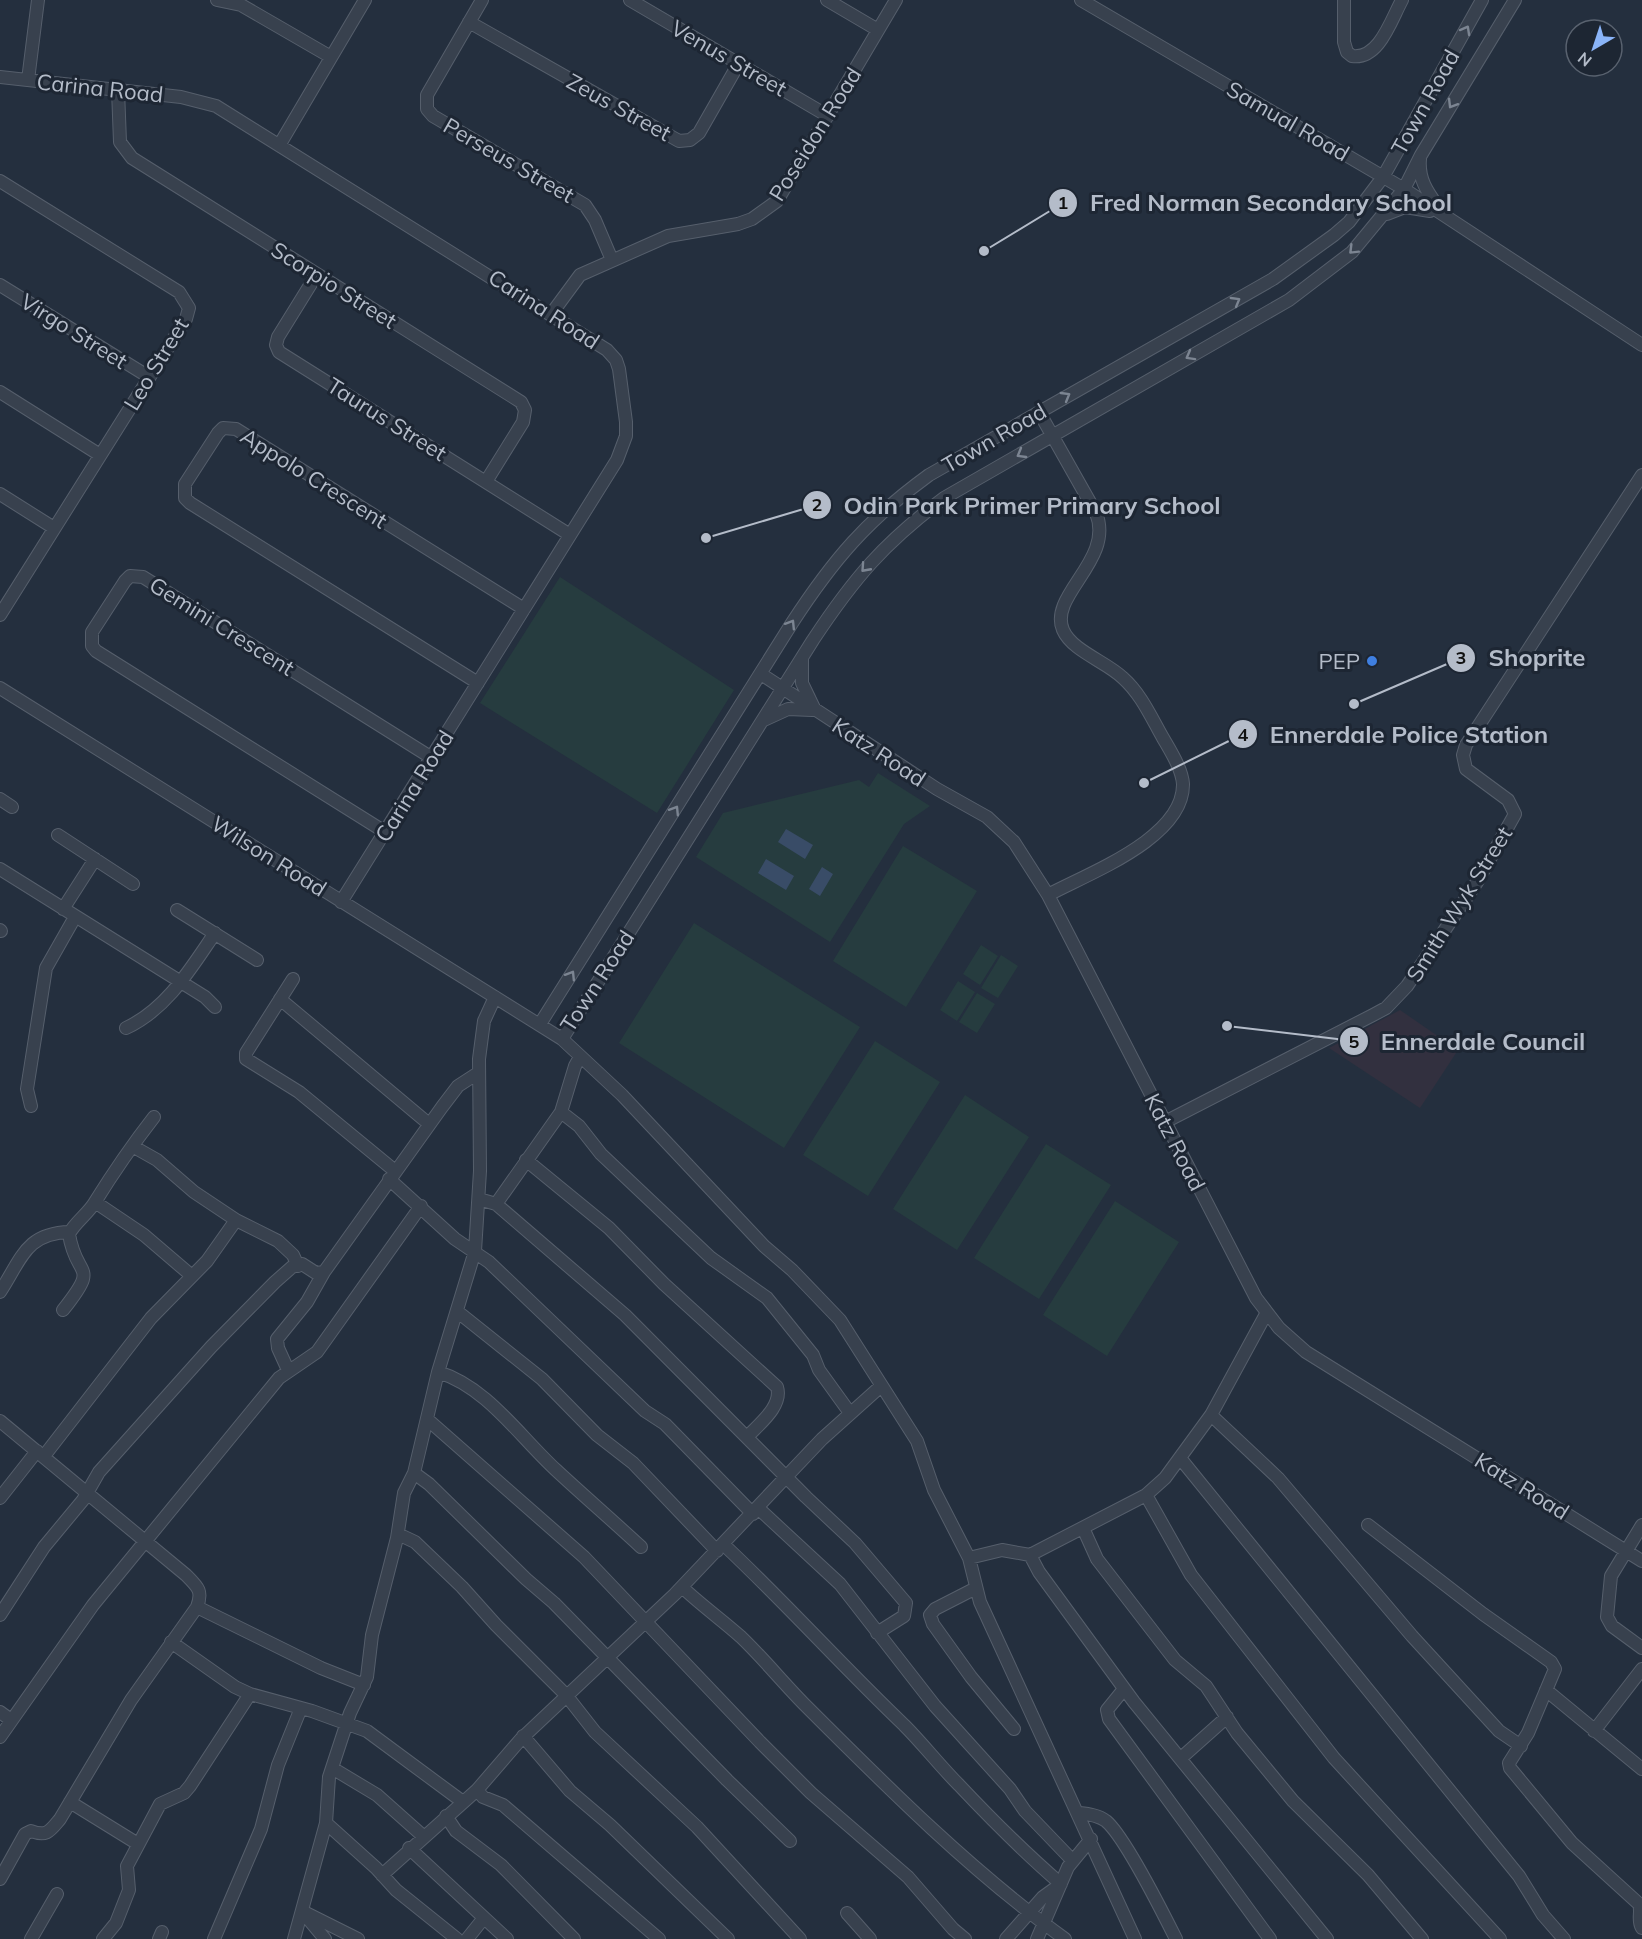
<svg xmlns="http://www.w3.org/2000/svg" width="1642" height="1939" font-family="Mulish,sans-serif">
<rect width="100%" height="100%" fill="#242f3e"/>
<path fill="#32303f" d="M1400,1010L1458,1050L1420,1108L1329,1048Z"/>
<path fill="#263c3f" d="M560,577L734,690L657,813L480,703Z
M878,773L930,806L904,824L830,942L696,857L723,813L859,780L869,787Z
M903,846L977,891L906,1007L833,961Z
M694,923L860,1027L784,1148L619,1043Z
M981,945L998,956L980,985L963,974Z
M1001,955L1018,966L998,998L981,988Z
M958,981L975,992L957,1021L940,1010Z
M977,993L995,1004L977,1033L959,1022Z
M875,1041L940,1082L868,1196L803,1155Z
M965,1095L1029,1137L957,1250L893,1209Z
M1046,1144L1111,1185L1039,1299L974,1258Z
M1115,1201L1179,1242L1107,1356L1043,1315Z"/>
<path fill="#394c67" d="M786,829L813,845L805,859L778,842Z
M766,859L794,876L786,890L758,873Z
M822,867L833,874L820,896L809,889Z"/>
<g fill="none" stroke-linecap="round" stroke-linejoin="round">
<g stroke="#565f6c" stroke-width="14">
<path id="minor" d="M217,0L241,5L331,57
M482,0L427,95V109L433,116L585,205L595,220L612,260
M630,0L828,116
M827,0L878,30
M1081,0L1404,189L1642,345
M1344,0V42L1347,52L1352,56C1379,60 1391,20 1402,0
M469,22L679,141L690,140L699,133L739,63
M0,77L181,97L216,106L607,350L616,360L619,369L626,422V436L617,460L341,902
M28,80L38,0
M118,90L120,142L132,158L521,402L525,410L523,422L487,480
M280,144L365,0
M1420,159C1418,181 1429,194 1441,211
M0,181L179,292L189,308L186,319L0,615
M1387,214L1405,207L1430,211
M317,274L278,337L276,345L279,352L570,535
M0,285L149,377
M552,313L580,275L668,236L738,224L752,219L777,201L896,0
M0,392L100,455
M1039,412L1096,513C1115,560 1048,595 1063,630C1072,651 1107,662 1123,678C1141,694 1151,717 1163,738C1171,752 1182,769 1183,784C1184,838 1089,873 1048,895
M0,494L54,528
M802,659V683L814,708
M761,674L937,789L987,817L1014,842L1048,895L1256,1298L1279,1328L1306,1352L1642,1561
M478,683L190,503L185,498V484L218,433L223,428L236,429L524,609
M0,688L562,1039L622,1095L764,1246L792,1270L840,1320L917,1441L934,1490L969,1558L980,1602L1135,1939
M764,720L788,709L812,710
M0,799L12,807
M385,832L96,651L92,646V632L125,581L130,576L143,577L432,758
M58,835L133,884
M0,869L205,997L215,1007
M63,909L95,859
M177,910L257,960
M0,930L1,931
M293,979L246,1053V1059L299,1092L395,1171
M280,999L429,1124
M540,1024L792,623C833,560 867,520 929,475L1273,279L1334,235L1349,222L1383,177L1482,0
M126,1028C167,1009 191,968 215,933
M562,1039L813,640C854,578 884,543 944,498L1289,300L1352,252L1404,189L1421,155L1515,0
M31,1106L27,1089L46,968L75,917
M561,1112L579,1126L601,1154L711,1258L767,1298L813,1355L819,1370L850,1413
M1165,1122L1373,1015L1386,1008L1407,986L1477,882L1515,814L1508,800L1466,769L1463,755L1466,745L1642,475
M134,1147L157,1160L194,1192L236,1220L278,1241L293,1255L298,1266
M526,1160L609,1228L664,1284L777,1387C783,1406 759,1424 747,1437
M389,1179L455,1239L489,1262L645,1411L665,1424L753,1514
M479,1199L496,1204L625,1315L806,1497L855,1543L906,1603L904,1616L877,1633
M95,1202L144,1235L192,1276
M496,1204L561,1112L575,1066L580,1057
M0,1292C22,1258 26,1233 70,1232
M63,1310C101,1262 76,1280 69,1234C75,1222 88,1214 95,1202C113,1173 133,1144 154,1117
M458,1312L542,1379L597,1435L633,1463L717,1551
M288,1370L278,1348L277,1339L307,1302L324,1272
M438,1372C487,1387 519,1436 556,1470C584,1496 613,1521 641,1547
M1211,1415L1278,1478L1412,1636L1499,1731L1521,1746
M427,1419L584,1557L760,1742L811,1793L908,1877L953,1929L965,1939
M0,1421L186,1575C198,1587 203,1591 197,1607L131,1700L60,1819C50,1831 47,1837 31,1831L25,1834L0,1879
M44,1456L151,1318L207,1261L236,1220
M1180,1458L1519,1876L1543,1915L1564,1939
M414,1473L429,1484L526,1579L554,1603L727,1780L790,1841
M1146,1495L1191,1575L1334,1758L1500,1939
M0,1498L37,1451
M758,1508L840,1584L935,1706L1010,1789L1025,1811L1073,1861
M1368,1525L1483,1614L1551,1662L1555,1669L1528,1733L1509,1763L1510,1768L1572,1843L1639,1904C1642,1912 1637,1920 1642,1928
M1642,1525L1611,1576L1607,1617L1612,1626L1642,1648
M1083,1528L1097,1559L1175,1660L1206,1686L1237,1733L1293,1801L1368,1875L1422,1939
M398,1534L415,1542L462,1587L496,1625L566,1695L595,1732L697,1827L800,1939
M723,1544C785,1602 842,1666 904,1725C923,1744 940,1766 959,1785C992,1820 1025,1853 1061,1884L1043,1897L1006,1939
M1030,1555L1039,1572L1134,1702L1327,1939
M969,1558L1002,1550L1030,1555L1146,1495L1165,1478L1211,1415L1266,1314
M682,1587C701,1605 722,1620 741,1637C764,1659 784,1684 807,1707C889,1789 971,1871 1065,1939
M976,1588L935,1609L930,1615L933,1624L971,1677L1014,1729
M197,1607L321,1668L364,1685
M0,1615L44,1547L83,1500L99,1472L211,1347L275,1282L292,1267L302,1264L316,1273L324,1272L442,1107L458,1086L478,1073
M171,1642L235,1687L250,1694L312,1711L367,1731L463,1802
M1124,1689L1107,1710L1109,1719L1270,1939
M1546,1690L1642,1769
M0,1712L11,1720
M1594,1731L1642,1669
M523,1736L570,1791L610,1825L728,1939
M0,1737L93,1605L279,1378L317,1352L421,1206
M1181,1758L1227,1717
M332,1768L377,1795L423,1836
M477,1790L483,1797L503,1805L659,1939
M70,1802L138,1844
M1079,1813C1088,1814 1098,1815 1106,1821C1124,1836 1164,1915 1176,1939
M446,1816L456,1831L501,1865L574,1939
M326,1823L376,1868L396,1890L457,1939
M409,1848L507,1939
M382,1875L477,1790L521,1739L675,1594L822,1439L880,1387
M302,1911L358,1939
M847,1913L870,1939
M305,1915L325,1939
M31,1939L57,1894
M103,1939L116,1923L129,1890L127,1866L160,1804L184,1793L190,1786L250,1694
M159,1939L162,1932
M214,1939L261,1829L278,1765L301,1708
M294,1939L326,1823L329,1777L350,1713L367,1677L372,1635L397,1538L404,1493L414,1473L438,1372L475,1251L480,1171L479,1059L484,1021L495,997
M467,1939L483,1919
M1037,1939L1068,1867L1091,1839"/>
</g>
<use href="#minor" stroke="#38414e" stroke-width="12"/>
</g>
<defs><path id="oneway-chevron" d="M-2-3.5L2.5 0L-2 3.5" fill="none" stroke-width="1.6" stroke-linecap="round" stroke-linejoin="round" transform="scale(1.5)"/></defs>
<g stroke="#7c8592">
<use href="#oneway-chevron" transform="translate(1466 30) rotate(-61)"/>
<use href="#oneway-chevron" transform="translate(1452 104) rotate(121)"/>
<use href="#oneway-chevron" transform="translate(1353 250) rotate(135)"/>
<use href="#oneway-chevron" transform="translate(1236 301) rotate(-30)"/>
<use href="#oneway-chevron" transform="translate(1190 356) rotate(151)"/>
<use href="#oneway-chevron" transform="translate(1066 396) rotate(-30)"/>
<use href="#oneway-chevron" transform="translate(1021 454) rotate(150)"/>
<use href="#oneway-chevron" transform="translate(865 568) rotate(132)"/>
<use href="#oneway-chevron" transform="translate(791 624) rotate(-58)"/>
<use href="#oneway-chevron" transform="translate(675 810) rotate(-58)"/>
<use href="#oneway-chevron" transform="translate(571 975) rotate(-58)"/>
</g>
<circle fill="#3f7fe0" stroke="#1d2633" stroke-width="2" cx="1372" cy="661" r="6"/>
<g text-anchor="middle" stroke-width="6" stroke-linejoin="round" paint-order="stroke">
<g font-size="22" fill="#b4bcc9" stroke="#1d2633">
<text transform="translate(729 58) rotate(30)" y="8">Venus Street</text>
<text transform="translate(100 88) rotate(6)" y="8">Carina Road</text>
<text transform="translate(1425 102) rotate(-61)" y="8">Town Road</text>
<text transform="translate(619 107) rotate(29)" y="8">Zeus Street</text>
<text transform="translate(1288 121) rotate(30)" y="8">Samual Road</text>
<text transform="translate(815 134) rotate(-58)" y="8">Poseidon Road</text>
<text transform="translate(509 160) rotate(30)" y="8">Perseus Street</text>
<text transform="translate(334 285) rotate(32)" y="8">Scorpio Street</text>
<text transform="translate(544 309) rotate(33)" y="8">Carina Road</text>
<text transform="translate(74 331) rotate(32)" y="8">Virgo Street</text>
<text transform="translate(156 364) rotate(-59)" y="8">Leo Street</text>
<text transform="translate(387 419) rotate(32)" y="8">Taurus Street</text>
<text transform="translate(994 438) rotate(-30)" y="8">Town Road</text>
<text transform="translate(314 478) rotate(32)" y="8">Appolo Crescent</text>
<text transform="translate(222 626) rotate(32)" y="8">Gemini Crescent</text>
<text transform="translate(879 752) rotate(33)" y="8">Katz Road</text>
<text transform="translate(414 786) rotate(-58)" y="8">Carina Road</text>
<text transform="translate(269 856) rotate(32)" y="8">Wilson Road</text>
<text transform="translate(1459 904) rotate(-58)" y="8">Smith Wyk Street</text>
<text transform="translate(597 981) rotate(-57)" y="8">Town Road</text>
<text transform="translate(1175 1142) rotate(63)" y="8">Katz Road</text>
<text transform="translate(1522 1486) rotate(32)" y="8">Katz Road</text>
</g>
<g font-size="22" fill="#b4bcc9" stroke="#1d2633" text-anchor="end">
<text x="1360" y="669">PEP</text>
</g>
</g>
<path fill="none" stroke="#b4bcc9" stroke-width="2" d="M984 251L1063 203M706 538L817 505M1354 704L1461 658M1144 783L1243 734M1227 1026L1354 1041"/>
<g fill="#b4bcc9" stroke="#1d2633" stroke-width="2">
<circle cx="984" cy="251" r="6"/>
<circle cx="706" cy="538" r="6"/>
<circle cx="1354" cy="704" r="6"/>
<circle cx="1144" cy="783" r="6"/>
<circle cx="1227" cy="1026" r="6"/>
<circle cx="1063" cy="203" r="15"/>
<circle cx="817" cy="505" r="15"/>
<circle cx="1461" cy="658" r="15"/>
<circle cx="1243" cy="734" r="15"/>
<circle cx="1354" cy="1041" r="15"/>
</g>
<g font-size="18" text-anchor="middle" font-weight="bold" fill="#111">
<text x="1063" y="209">1</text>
<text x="817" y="511">2</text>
<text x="1461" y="664">3</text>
<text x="1243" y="741">4</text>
<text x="1354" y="1048">5</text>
</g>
<g font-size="24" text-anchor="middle" font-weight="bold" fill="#b4bcc9" stroke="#1d2633" stroke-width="6" stroke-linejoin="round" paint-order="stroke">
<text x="1271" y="211">Fred Norman Secondary School</text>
<text x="1032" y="514">Odin Park Primer Primary School</text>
<text x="1537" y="666">Shoprite</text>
<text x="1409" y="743">Ennerdale Police Station</text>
<text x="1483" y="1050">Ennerdale Council</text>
</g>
<g transform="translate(1594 48) rotate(219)"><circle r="28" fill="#1d2633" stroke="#59626f" stroke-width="1.5"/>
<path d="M0-4.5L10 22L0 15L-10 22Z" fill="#8ab4f8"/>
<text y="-9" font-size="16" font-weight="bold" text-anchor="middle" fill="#b4bcc9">N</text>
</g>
</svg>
